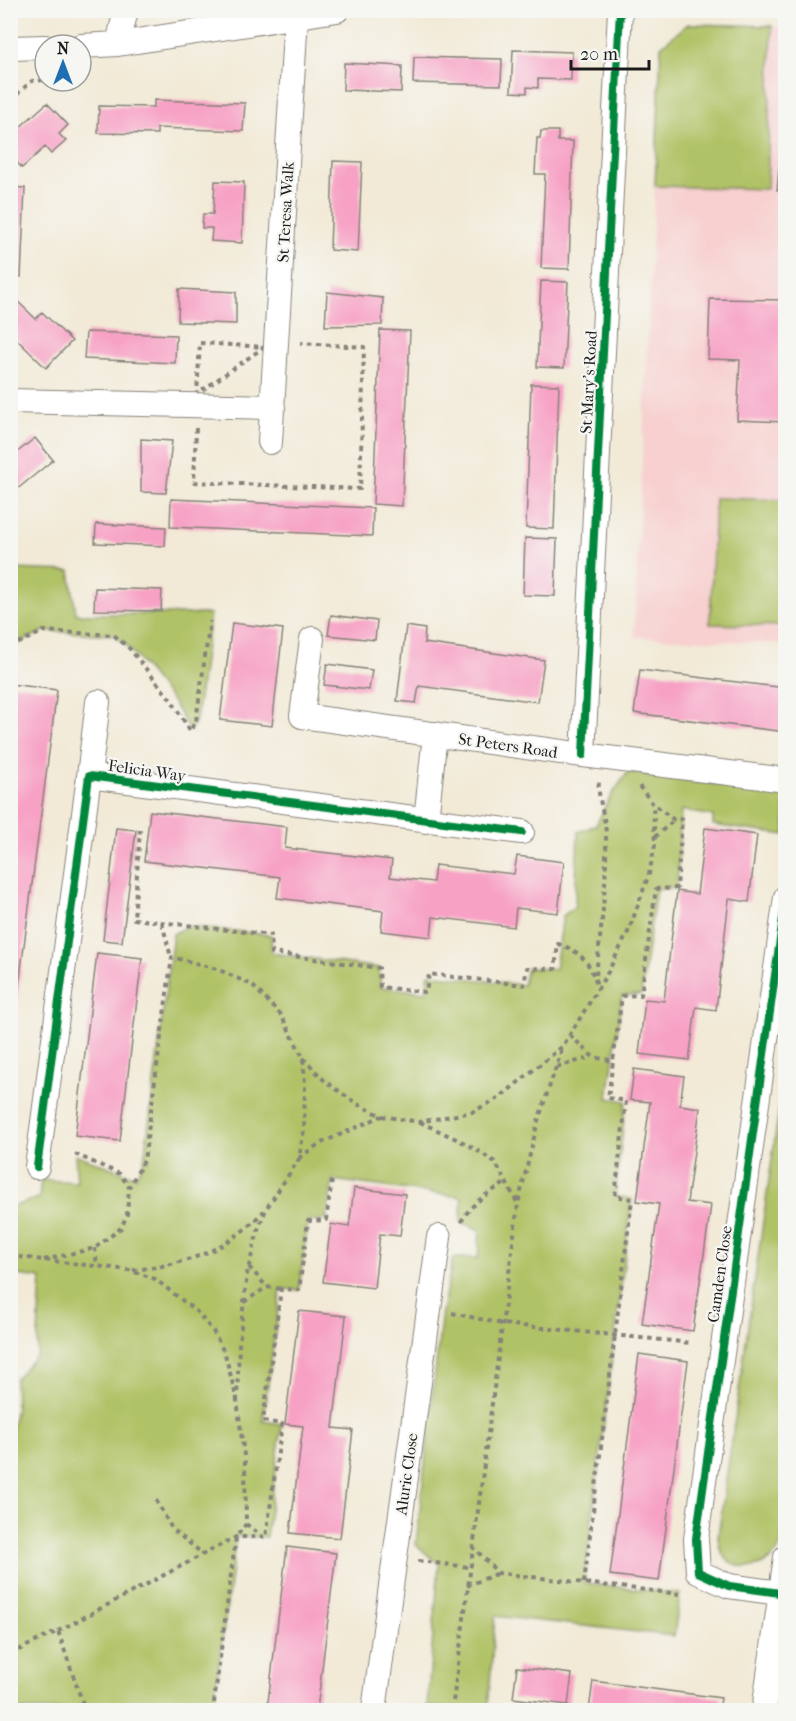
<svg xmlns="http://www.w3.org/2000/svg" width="796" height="1721" font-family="'IM FELL French Canon',serif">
<rect width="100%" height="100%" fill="#f6f6f2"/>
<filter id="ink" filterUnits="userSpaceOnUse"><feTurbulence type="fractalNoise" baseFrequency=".0167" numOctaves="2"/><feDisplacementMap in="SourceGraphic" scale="12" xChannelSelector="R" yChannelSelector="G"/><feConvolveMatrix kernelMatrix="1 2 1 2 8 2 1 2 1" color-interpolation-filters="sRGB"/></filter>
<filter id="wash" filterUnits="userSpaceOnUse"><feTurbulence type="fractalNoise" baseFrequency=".008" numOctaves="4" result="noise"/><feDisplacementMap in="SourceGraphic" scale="24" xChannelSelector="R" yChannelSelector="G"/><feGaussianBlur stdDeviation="1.35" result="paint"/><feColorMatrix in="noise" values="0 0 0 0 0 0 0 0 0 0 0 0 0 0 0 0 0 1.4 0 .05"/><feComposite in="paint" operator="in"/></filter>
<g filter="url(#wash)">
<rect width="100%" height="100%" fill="#f2ead7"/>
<path fill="#f7d0cf" d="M688,24L785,27V644L634,637L661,46Z"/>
<path fill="#b0c266" stroke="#666f41" stroke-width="1.5" d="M688,24L772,26L767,189L655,186L661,46Z
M715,498L785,500V626L710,624Z
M11,569L70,571L76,614H210L196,721L190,731L172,701L129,648L114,635L44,631L11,647Z
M628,772L785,794V835L713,825V816L681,810L677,888L656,889L641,995L622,996L608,1098L626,1101L615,1196L632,1199L584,1583L680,1594L674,1636L495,1616L488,1710L427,1707L439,1564L416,1545L442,1311L453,1258H478L480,1230L461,1222L462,1197L333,1180L326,1220L308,1221L299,1290L281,1289L263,1421L282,1424L266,1537H236L213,1710H11V1432L16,1408L15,1379L37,1355L41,1278L11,1274V1207L39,1198L41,1180L77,1182L75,1154L136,1177L144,1161L173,934L187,926L271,935L272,953L379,968L381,987L426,992L429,974L523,985L527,968L555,969L563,916L575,906L578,832L596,825L611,796Z
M785,1068L786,1515C784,1529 784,1546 774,1556C760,1572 730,1571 721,1551C719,1547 719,1541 718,1537Z"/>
<g id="blocks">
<path fill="#f7a1c5" d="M513,50L572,52L571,80L538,79V88L527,87V93L511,92Z
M414,57L502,59L501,85L413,83Z
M344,63L402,66L401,92L343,90Z
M154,100L245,103L243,131L157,128V134L98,133L99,106L154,107Z
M47,103L68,125L59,134L66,141L51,154L45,147L22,168L10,155V136Z
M541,131H558V141H573L569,269L541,268L545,174H535L537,138H540Z
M333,161L362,162L358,252L330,250Z
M779,169H786V191L777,190Z
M215,181L244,182L242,243L211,241L212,228H202L203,214H213Z
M10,187L25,188L21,277L10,276Z
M784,193H786V234H781Z
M541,281L568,282L564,368L537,367Z
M179,289L236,292V324L178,322Z
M327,292L383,298L382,325L325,326Z
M13,297L36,319L42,312L72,341L46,368L10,333V299Z
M710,299L786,300V422L737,420L740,360L708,359Z
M380,330L410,331L402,506L373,504Z
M86,332L176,335L175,363L84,359Z
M531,384L559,385L554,529L526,528Z
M35,438L53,460L10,495V458Z
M141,439L172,441L166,493L141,492Z
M171,499L373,508L372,536L170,527Z
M96,524L166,527L165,546L95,543Z
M525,538L557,539L555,596L523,595Z
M95,588L162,590L161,611L94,610Z
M331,615L377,621L375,640L328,635Z
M232,623L283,629L272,726L220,720Z
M406,626L425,629L424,643L544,660L538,702L419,686L416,703L397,701Z
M327,664L372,670L369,690L324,685Z
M640,670L786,688V732L634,713Z
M10,684L57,690L12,1039H10Z
M150,811L287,827L285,848L392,860L390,877L433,882L435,865L514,874L517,856L564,862L558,913L516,908L514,927L433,917L431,937L381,931L383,911L277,898L280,877L144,861Z
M116,828L136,830L122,942L103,940Z
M705,828L757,835L749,902L729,899L716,1010L696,1007L689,1060L639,1054L645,999L664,1001L677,891L697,894Z
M97,953L142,958L120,1141L75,1136Z
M634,1069L684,1076L680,1105L700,1108L687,1202L711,1205L693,1331L642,1324L659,1204L637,1201L650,1102L630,1100Z
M354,1188L405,1194L400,1236L380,1234L374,1288L323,1282L331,1224L349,1227Z
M299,1311L346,1316L333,1428L353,1430L340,1538L290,1533L303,1426L285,1424Z
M639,1354L688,1361L659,1581L610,1575Z
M287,1547L336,1553L317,1710H267Z
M517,1667L572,1674L568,1705L513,1698Z
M593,1681L721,1698L719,1710H589Z"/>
</g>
</g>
<g filter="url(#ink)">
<use href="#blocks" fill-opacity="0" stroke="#87837a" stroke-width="1.5"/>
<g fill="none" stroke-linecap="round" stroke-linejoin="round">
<g stroke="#87837a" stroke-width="26">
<path id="minor" d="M118,44L126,10
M81,46L118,44L337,10
M10,48L45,47
M10,401L273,407
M270,442L296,16
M312,639L302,716L583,755L786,780
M583,755L620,10
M89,776L98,702
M426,821L435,734
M37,1167L89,776L522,832
M780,1593L729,1586L698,1572L696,1539L786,897
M374,1710L439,1237
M764,1710L786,1557"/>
</g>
<path stroke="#87837a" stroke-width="4" stroke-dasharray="4.5 4.5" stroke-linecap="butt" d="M10,100L32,81L45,80
M200,343L264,347L197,394Z
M196,428L194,482L360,489L364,347L301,343
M10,647L44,631L114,635L129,648L172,701L190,731L196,721L210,621
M140,829L134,919L271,935L272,953L379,968L380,987L426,992L429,974L524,985L527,968L555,969L558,944C582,951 592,965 598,990
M655,837L674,820
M162,923L171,957
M596,975C601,928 607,883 606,836C606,817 597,799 599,781
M570,1035L593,1057L613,1061L622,996L641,995L656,889L677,888L682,819L674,820L654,804
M303,1058L325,1081L357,1104L382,1116L419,1122L472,1112L499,1098L563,1046L608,972L629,930L649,874L655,845L653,804L639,786
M557,1067L592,1057
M420,1122L467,1144L495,1162L518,1204
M75,1154L120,1174L129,1187
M299,1158L319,1144L382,1116
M461,1222C472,1202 488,1193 507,1182
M95,1248L97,1266
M10,1256L129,1270L155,1279L197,1312L213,1331L225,1354L237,1400L245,1463L246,1524L236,1537L213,1710
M44,1260L95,1248L121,1228L127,1215L129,1187L144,1161L172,957L217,969L252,985L281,1015L303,1057L305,1084L304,1130L299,1159L266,1209L258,1230L247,1274L239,1345L237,1400
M249,1267L267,1287L281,1289
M133,1270C188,1264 225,1252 264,1211
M244,1302L267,1287
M452,1313L503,1324L692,1343
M156,1500L172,1529L203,1554
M246,1524L263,1537H266L282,1424L263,1421L281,1289L299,1290L308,1221L326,1220L332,1180
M472,1546L498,1573L680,1594
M418,1561L469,1567
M584,1583L632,1199L615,1196L626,1101L608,1098L613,1061
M467,1586L498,1573
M58,1631L236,1537H262
M10,1654L58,1631L85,1710
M452,1710L518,1204L538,1121L563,1046"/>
<use href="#minor" stroke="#fff" stroke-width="24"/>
<g stroke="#f6f6f2" stroke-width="11">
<path id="cycleway" d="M583,755L620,10
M37,1167L89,776L522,832
M780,1593L729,1586L698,1572L696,1539L786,897"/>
</g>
<use href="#cycleway" stroke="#00873e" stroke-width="8"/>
</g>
</g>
<g text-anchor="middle" stroke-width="4.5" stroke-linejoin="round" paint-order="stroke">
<g font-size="16" fill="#1c1c1c" stroke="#f6f6f2">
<text transform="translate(285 212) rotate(-87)" y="6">St Teresa Walk</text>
<text transform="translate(588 382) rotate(-87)" y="6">St Mary's Road</text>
<text transform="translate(508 745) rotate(8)" y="6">St Peters Road</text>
<text transform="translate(147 770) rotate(8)" y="6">Felicia Way</text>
<text transform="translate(719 1274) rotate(-82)" y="6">Camden Close</text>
<text transform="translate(406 1474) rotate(-82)" y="6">Aluric Close</text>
</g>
</g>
<rect width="796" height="1721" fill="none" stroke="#f6f6f2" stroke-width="36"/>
<g transform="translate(63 63)"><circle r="28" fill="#f6f6f2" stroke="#9f9f9c" stroke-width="1.5"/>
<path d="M0-4.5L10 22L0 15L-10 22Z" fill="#1f6fb2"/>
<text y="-9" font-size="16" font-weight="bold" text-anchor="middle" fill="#1c1c1c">N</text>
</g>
<path d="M571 60v9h78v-9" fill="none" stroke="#1c1c1c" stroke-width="3"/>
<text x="580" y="60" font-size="18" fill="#1c1c1c" stroke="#f6f6f2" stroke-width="4.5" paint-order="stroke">20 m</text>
</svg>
